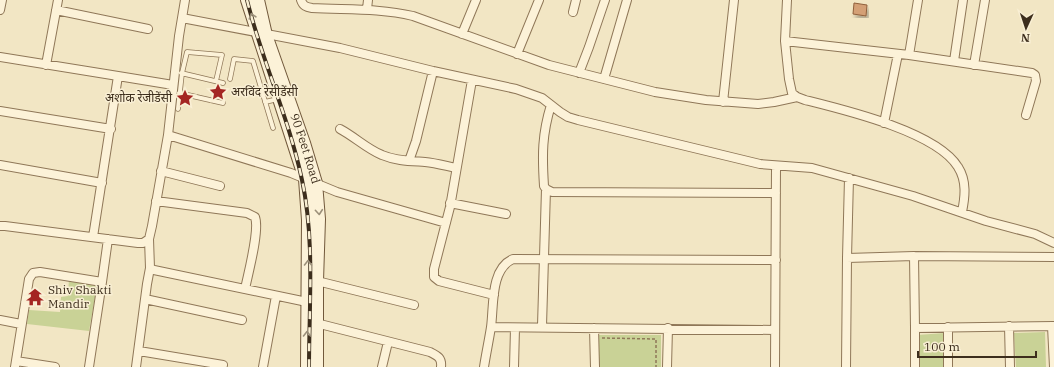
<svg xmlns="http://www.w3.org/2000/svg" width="1054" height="367" font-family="'IBM Plex Serif','Noto Sans Devanagari',serif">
<defs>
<filter id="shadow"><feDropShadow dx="2.5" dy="4.5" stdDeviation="2" flood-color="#0004"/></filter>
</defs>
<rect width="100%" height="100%" fill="#f2e6c4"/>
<path fill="#c9d296" d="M69,278L97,286L89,331L27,324L29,310L60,312L61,297L68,296Z
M1045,332L1046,367H1016L1014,333Z
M945,333L944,367H917V335Z
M597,335H661V367H596Z"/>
<path fill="#d4a076" stroke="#90603c" filter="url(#shadow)" d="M854,3L867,5L866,16L853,14Z"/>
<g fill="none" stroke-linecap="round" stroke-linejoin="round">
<g stroke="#8f7758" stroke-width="5.5">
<path id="lane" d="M181,73L223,83
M230,79L234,59L253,61L273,128
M179,93L223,103
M265,102L278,99
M178,109L182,73L187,52L222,55L216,81"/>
</g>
<g stroke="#8f7758" stroke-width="10">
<path id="street" d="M301,0C303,6 306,7 312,8C346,10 379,8 413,16L549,65L655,92L706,100L758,104L774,102L797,97
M787,0L785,41L789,79L792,93L797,97L805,100C845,110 937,132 958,167C967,181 965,197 962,212
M367,9L368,0
M0,10L2,0
M56,10L148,29
M573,12L576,0
M182,18L340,48L433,71L516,89L542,98L560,112L568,117L578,120L760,164L812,168L913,196L986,221L1035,234L1054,243
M462,34L476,0
M785,41L909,55L1032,73L1035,75L1036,81L1026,115
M517,54L539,0
M909,55L918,0
M0,57L118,76L93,237
M954,61L963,0
M46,65L58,0
M974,65L985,0
M579,73L589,47L605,0
M118,76L173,85
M604,79L627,0
M472,80L450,207L434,269V277L439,281L494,295
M723,102L734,0
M551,105C542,134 542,155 544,186L546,189L552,192L776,193
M0,111L111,129
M884,123L898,54
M340,129C355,137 367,149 382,155C396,161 411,161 425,162C436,163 446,166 456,168
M168,135L291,173L337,192L446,223
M409,161L416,141L433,71
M0,165L102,183
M161,171L220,186
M156,201L247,213L255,217C260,230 248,274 245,289
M450,203L506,214
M0,226H5L138,243H143L149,239L152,226L168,135L179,36L185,0
M149,239L150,268L154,270L307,302
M914,256L915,328L1054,326
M847,258L914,256L1054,257
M317,281L414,305
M102,282L108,239
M145,299L242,320
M0,320L21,324
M316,323L430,352C438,356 442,358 441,367
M542,326L546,189
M1009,326L1010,367
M1052,326L1054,367
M491,327L775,330
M948,327V367
M594,328L595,367
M139,351L223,365
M16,361L55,367
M15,367L29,279L33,273L40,272L102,282L89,367
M136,367L147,284L150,268
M263,367L276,296
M382,367L388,342
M484,367C486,354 489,340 491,327C494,306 490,269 513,259L776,260
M514,367L515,328
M667,367L668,328
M775,367L776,166
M846,367L847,258L849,178
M915,367V328"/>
</g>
<g stroke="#71583b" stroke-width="14">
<g id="secondary">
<path d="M247,0L305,179L308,220L307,367"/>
<path id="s1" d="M258,0L266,35L304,143L316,183L319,219L317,281V367"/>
</g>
</g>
<path stroke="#8f7758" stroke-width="1.5" stroke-dasharray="3 2" stroke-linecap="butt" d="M602,338L656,339V367"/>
<use href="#lane" stroke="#fcf2d8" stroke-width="4"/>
<use href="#street" stroke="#fcf2d8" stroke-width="8"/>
<use href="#secondary" stroke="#fcf2d8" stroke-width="12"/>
<g stroke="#3d2e1d" stroke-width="4">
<path id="rail" d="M247,0C262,61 289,118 302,180C315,240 309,305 309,367"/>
</g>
<use href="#rail" stroke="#f9efd4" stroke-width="2.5" stroke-dasharray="8" stroke-linecap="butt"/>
</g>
<defs><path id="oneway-chevron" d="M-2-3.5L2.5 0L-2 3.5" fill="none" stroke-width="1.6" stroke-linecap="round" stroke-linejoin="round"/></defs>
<g stroke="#9c907a">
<use href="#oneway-chevron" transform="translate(252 16) rotate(-107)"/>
<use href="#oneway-chevron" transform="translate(319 212) rotate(85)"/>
<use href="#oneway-chevron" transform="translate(308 263) rotate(-90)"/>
<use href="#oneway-chevron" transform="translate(307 334) rotate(-90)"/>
</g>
<defs>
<g id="sight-bare" transform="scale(1.38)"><path d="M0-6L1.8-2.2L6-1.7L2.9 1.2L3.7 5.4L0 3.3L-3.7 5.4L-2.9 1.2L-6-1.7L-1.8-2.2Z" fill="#a42522" stroke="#f9efd4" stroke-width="2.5" paint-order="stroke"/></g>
<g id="temple-bare" transform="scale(1.38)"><path d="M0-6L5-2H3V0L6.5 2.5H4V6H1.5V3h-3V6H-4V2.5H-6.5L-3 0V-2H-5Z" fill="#a42522" stroke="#f9efd4" stroke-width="2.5" paint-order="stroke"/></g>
</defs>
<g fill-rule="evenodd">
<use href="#sight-bare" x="218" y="92"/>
<use href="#sight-bare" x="185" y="98"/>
<use href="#temple-bare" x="35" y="297"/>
</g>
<g text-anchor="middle" stroke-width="3" stroke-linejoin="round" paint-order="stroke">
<g font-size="12" fill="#3d2e1d" stroke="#f9efd4" text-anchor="start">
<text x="231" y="96">अरविंद रेसीडेंसी</text>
<text x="172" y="102" text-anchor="end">अशोक रेजीडेंसी</text>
<text x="48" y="294">Shiv Shakti<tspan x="48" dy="14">Mandir</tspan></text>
</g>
<g font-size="12" fill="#3d2e1d" stroke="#f9efd4">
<text dy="4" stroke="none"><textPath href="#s1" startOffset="156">90 Feet Road</textPath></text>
</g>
</g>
<g transform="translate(1026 28) rotate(183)" stroke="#f9efd4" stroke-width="3" paint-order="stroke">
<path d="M0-3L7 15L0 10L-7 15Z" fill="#3d2e1d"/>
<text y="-6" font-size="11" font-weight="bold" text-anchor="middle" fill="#3d2e1d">N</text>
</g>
<path d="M918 351v6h118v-6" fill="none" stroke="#3d2e1d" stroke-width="2"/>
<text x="924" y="351" font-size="12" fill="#3d2e1d" stroke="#f9efd4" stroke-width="3" paint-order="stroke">100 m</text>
</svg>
